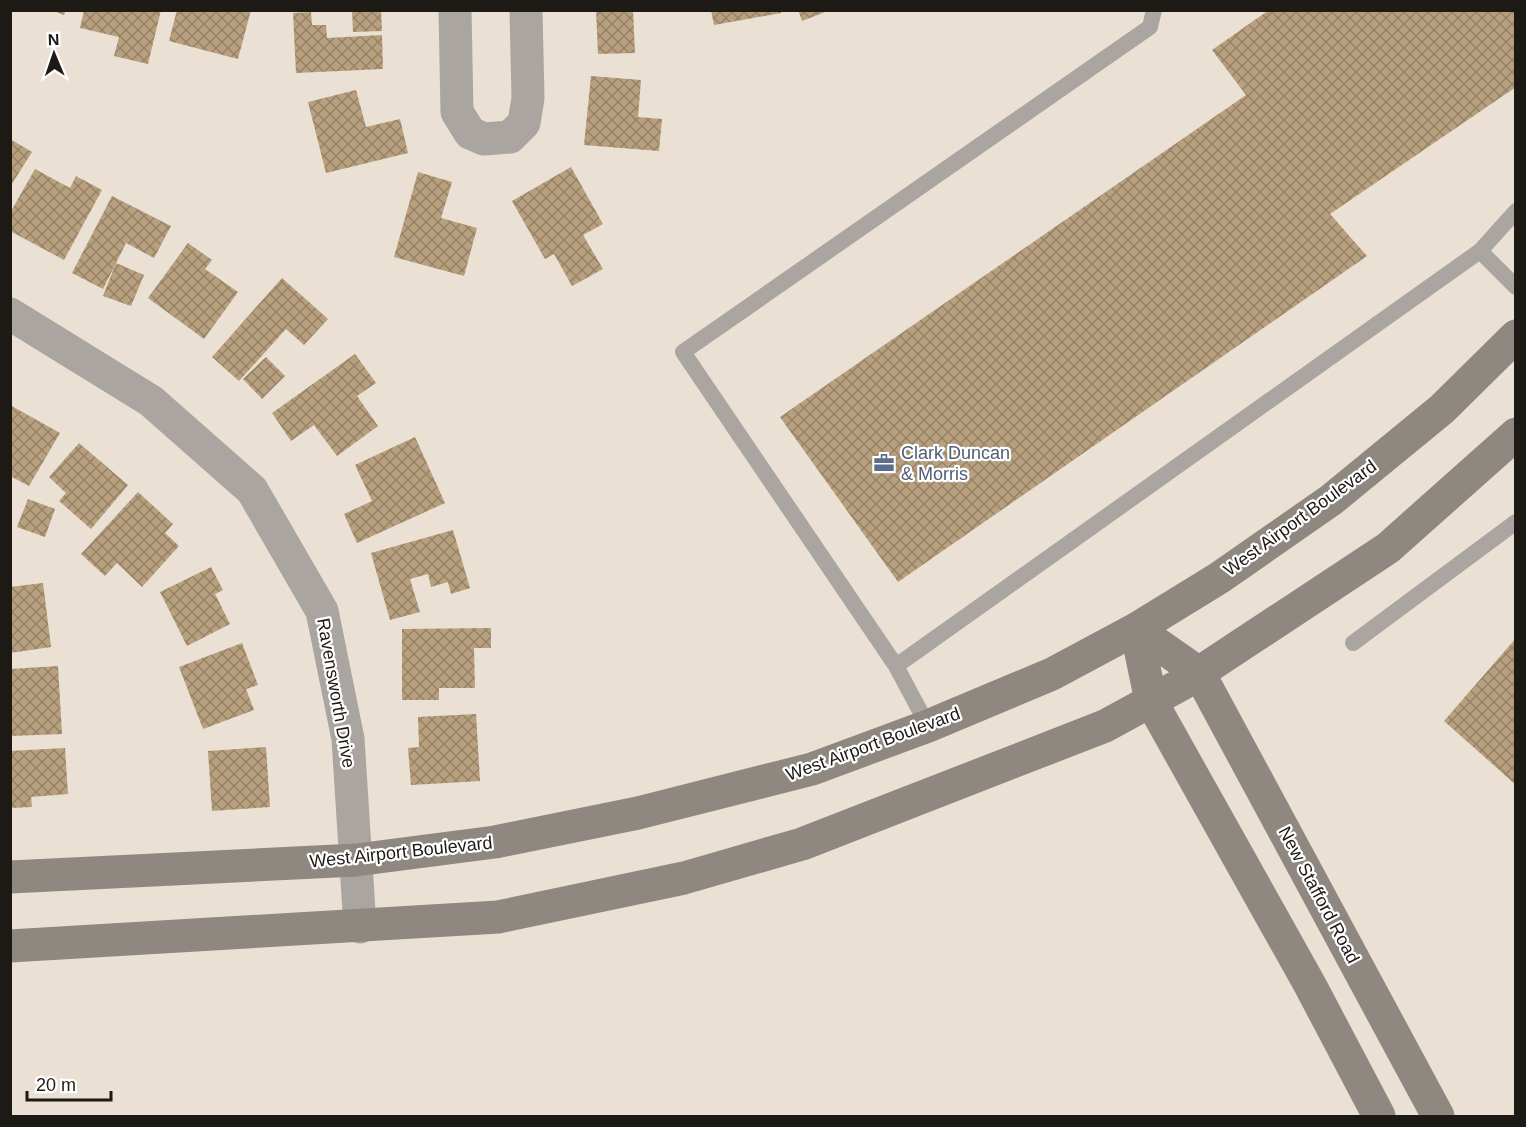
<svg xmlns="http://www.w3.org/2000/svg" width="1526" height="1127" font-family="Helvetica,sans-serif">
<defs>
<pattern id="building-cross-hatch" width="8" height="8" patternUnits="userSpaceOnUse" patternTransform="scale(1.5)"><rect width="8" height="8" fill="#b8a07f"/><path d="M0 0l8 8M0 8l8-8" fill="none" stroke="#958267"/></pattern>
</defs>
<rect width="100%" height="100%" fill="#eae0d3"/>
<path fill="url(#building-cross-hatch)" d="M51,10H66L64,15Z
M84,10H161L148,64L114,56L119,37L80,28Z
M177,10H251L238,59L169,41Z
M352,10H381L382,31L353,32Z
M596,10H633L635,53L598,54Z
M711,10H781V13L714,25Z
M798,10H828V11L802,21Z
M1269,10H1516V87L1330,214L1367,256L898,582L780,417L1246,95L1212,50Z
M311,12L312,25H326L327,38L382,35L383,69L296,73L293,13Z
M591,76L641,80L638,117L662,119L659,151L584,145Z
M356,90L366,127L400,119L408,153L326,173L308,102Z
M10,139L32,152L10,187Z
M571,167L603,224L583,235L603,269L572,286L554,254L545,259L512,201Z
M35,169L70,188L76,176L102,190L64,260L10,231V213Z
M418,172L452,182L441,218L477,228L464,276L394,257Z
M112,196L171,226L154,258L126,243L103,289L72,273Z
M188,243L212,260L205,269L238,292L204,339L148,298Z
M116,263L144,275L131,306L103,296Z
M282,278L328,319L304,345L286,329L239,381L212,357Z
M355,354L376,383L357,396L378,426L337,456L314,425L291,441L272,413Z
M266,357L285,376L262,399L243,379Z
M10,405L60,433L29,486L10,476Z
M415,437L445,503L357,543L344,514L372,501L355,465Z
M79,443L128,485L91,529L59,501L66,493L49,477Z
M138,492L173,524L165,533L179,546L142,587L117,563L105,576L81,554Z
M28,499L55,509L45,537L17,527Z
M453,530L470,588L451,594L448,582L431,587L428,574L410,579L420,612L390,620L371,553Z
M211,567L223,590L215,594L230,624L187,646L160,592Z
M43,583L51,647L10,653V587Z
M491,628V648H474L475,688H439V700H402V629Z
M1516,638V785L1444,721Z
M242,643L258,685L246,689L254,710L203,729L179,667Z
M58,666L62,734L11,736L10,669Z
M476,714L480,781L411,785L408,748L419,747L418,717Z
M266,747L270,807L212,811L208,751Z
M65,748L68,794L31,797L32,807L10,808V751Z"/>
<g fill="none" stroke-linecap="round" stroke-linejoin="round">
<path stroke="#aaa5a0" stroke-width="16" d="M1154,10L1150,27L683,352L896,666L1480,251L1516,211
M1480,251L1516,287
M1353,643L1516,522
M896,666L928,726"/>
<path stroke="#aaa5a0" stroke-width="33" d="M455,10L457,112L470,133L484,139L510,137L524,123L528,98L526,10
M10,314L151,401L252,490L322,611L348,739L360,927"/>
<path stroke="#8e8880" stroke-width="33" d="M1136,629L1199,673L1438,1116
M1136,629L1151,701L1310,985L1379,1116
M10,877L356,860L495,842L638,813L812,769L928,726L1052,674L1136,629L1219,578L1331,500L1442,409L1516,336
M10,946L498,917L684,878L802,844L1105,726L1182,684L1388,548L1516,434"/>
</g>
<defs>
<g id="office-bare" transform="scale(1.62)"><path d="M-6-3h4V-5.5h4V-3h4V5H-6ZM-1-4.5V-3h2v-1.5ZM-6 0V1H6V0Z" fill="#5c6f8a" stroke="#fff" stroke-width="2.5" paint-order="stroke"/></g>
</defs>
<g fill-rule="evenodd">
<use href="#office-bare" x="884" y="463"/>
</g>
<g text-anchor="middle" stroke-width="4.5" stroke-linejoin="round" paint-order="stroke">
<g font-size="18" fill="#4e5e75" stroke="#fff" text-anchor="start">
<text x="901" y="459">Clark Duncan<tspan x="901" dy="21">&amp; Morris</tspan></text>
</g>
<g font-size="18" fill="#1d1915" stroke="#fff">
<text transform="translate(1300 518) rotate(-36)" y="6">West Airport Boulevard</text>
<text transform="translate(336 693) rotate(80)" y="6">Ravensworth Drive</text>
<text transform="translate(873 744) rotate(-20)" y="6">West Airport Boulevard</text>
<text transform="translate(401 852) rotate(-6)" y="6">West Airport Boulevard</text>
<text transform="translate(1319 895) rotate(62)" y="6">New Stafford Road</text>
</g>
</g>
<rect width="1526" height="1127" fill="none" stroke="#1d1915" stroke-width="24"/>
<g transform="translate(54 54) rotate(358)" stroke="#ffffff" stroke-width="4.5" paint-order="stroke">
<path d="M0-4.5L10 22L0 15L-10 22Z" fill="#1d1915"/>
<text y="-9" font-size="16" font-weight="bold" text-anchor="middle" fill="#1d1915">N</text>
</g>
<path d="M27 1091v9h84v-9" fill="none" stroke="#1d1915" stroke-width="3"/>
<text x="36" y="1091" font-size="18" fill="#1d1915" stroke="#ffffff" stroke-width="4.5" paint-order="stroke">20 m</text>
</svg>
